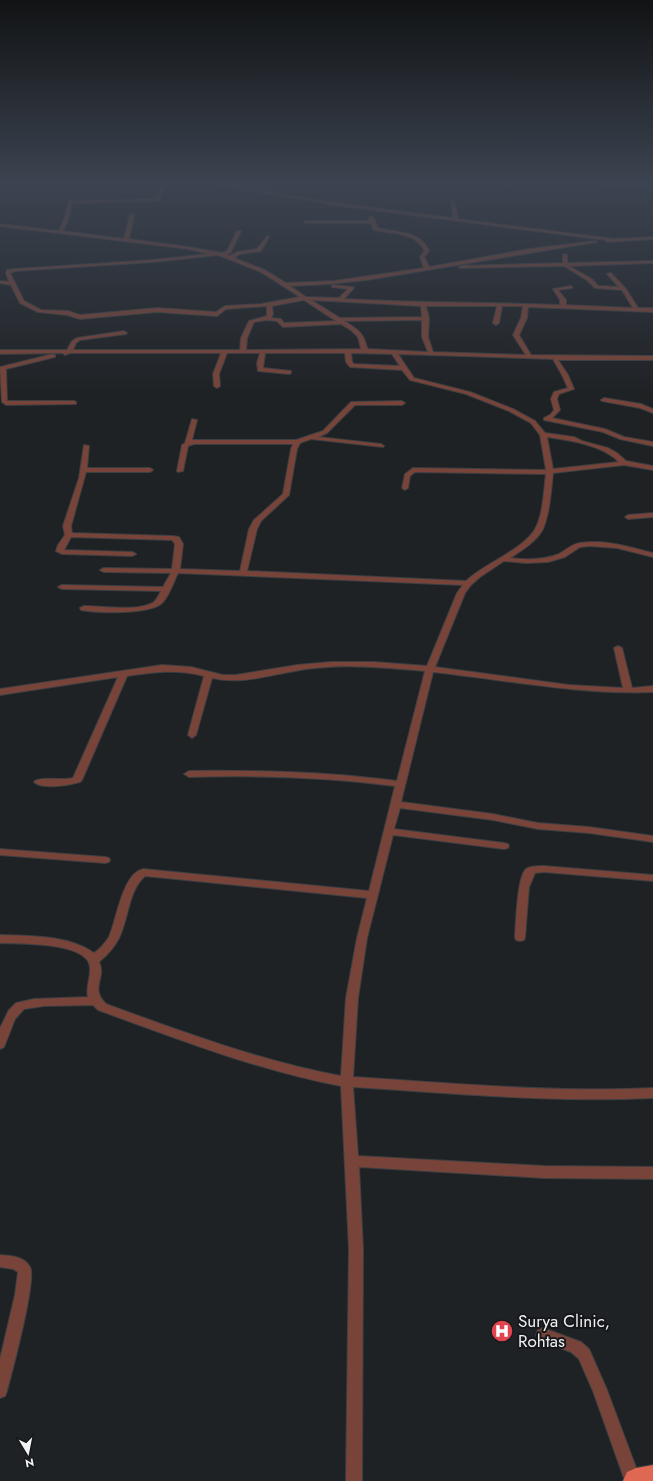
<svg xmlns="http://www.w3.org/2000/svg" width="653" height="1481" font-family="Jost,sans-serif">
<rect width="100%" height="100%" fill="#1f2225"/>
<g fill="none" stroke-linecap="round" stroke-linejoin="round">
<g stroke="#3c3f42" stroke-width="2">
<path id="minor" d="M162,184H166L159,200L157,201L72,203L69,217L63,231L124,239L130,215L132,214L134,215L129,239L188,247L222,253L227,251L237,231H241L231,252L227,255L230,256L237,252L257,249L267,236L269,237L261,251L240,254L234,258L265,270L286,283L334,281L424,268L420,257L425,251C416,232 392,234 374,230L371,223H304L306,221H369V217H373L378,228C397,233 420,230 429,251L424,257L429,267L529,249L595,241L597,242L367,280L328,284L290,286L306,297L339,298L348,289L332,287V285L352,287L354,288L344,299C416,303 488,302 560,305V300L553,289L570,286L572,287V288L558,290L566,300V305L633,308L622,290L595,288L588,281L564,266L461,268L459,267L461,266L563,263V255L565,254L567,255V263L653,261V263L569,266L592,279L598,286L619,287L607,274L611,273L626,289L638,308H653V312L528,307L527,318L519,335L531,355L653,356V360H558L568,375L574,389L559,394L557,399L560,410L552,418L605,429L624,437L653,442V446L620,439L603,432L544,420V418L550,415L554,410L551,399L554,392L568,388L562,375L553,359L398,354L414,378L470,392L513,409L535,421L545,433L574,437L582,441L608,448L617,453L626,461L653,466V470L624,465L553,473C551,491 550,512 543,529C537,541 521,551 510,558C526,560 544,560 559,554C566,550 572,544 580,543C605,539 629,547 653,553V557L617,548L590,546L580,547L565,557L548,562L526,563L504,561L480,577L471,585L465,593L435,667L569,685L623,688L614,648L618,646L622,648L632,688L653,686V692C579,695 507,680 433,672L401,802L493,814L538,823L589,827L653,836V842L589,833L538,829L493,820L400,808L394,829L504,843L508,844L509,846L508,848L504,849L393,835L367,938L358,998L353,1077C453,1083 553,1093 653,1088V1098C553,1103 453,1093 353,1087L358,1156L544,1166L653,1167V1179L544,1178L359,1167L363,1249L362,1481H346L349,1249L341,1086C257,1070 178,1039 98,1010L93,1005L44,1006L24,1009L15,1019L4,1047L0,1049V1028L9,1010L16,1003L34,999L88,997C85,986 93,974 89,963C80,942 19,944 0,943V935C31,936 68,935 94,953C100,949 105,943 109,937C117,919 122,874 143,869L369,891L395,786C327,777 258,775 189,777L184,774L189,771C259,770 328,772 397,781L425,671C389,668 352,664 315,668C281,671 246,686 212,678L196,735L192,738L188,735L204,676C176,669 155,672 127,676L82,780L80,782C70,785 42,790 34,782C40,776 63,781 73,778L118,677L0,695V689L162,665L191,667L223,675H236L297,665L331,662H373L427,666L457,593L463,585L178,573C173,583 170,594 163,602C153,615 96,613 81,610L80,608L84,606C102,606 139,612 154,602C157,599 159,595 161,591L62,589L58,587L62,585L163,587L171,573L104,572L100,570L104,568L172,569L175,544L172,540L71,537L64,550L132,552L136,554L132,556L62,554L56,551L58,545L65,535L63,526L79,478L84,445L89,446L87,468H150L153,470L150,472H86L71,526L72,533L172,536L179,537L183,544L180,569L240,571L249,529L254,520L283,494L291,449L293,444H194L188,446L183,471L178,472L177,471L182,445L185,443L192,419L197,420L192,440H296L323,431L351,402L402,401L405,403L402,405H355L327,433L318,437L381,444L384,446L383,447L311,439L300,443L297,449L289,495L261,521L257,529L247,571L466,581C484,564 524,549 535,529C543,516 544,489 546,474L415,472L410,476L408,488L405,490L402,488L405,474L413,468L546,470L540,435L531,423L509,411L466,394L410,380L402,370L350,367L346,362L345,353H265L263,368L291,371V373L289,374L258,371L257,363L260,353H227L219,374L220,386L217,388L214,386L213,374L221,353H70L65,355L63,353L0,354V350H67L72,341L77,338L124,331L127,333L126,334L80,340L76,343L73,350H240L241,338L249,321L267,316V306L226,309L217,316L157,312L80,319L67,315L38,312L20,303L11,285L0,283V281L9,282L6,273L7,270L15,269L153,260L209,254L188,249L0,226V224L59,231L65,217L69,201L155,199ZM218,255L261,272L300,297L261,304L225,306L216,312L157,308L80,315L68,311L41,310L24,301L10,273L15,271L153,262ZM304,300L336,321L284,323L281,319L271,318L273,314L272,306ZM311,300L421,306L422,317L340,318ZM426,306H497L493,323L496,325L499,323L502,306H523L521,318L513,335L526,355L433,352L428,337L429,318ZM266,320L277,321L283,327L341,324L352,331L358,337L361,349L246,350L247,338L254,322ZM422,320V337L428,352L368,349C365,345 366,341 363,337C360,330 351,325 344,321ZM351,353L392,354L400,366L354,364L352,362ZM547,437C569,440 603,445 619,462L553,469ZM145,876L367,898L357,938L346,998L341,1076C260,1061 183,1032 106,1004C89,987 107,978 99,962C107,955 114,948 119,938C129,918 128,891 145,876Z
M213,184H220L335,203L453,218C454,212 451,208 451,202L453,201L455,202C455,208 458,212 457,219L614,239L653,237V239L607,242L605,240L335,205Z
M602,184L653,186V188L604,185Z
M53,354L55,355V357L6,369L7,401H74L76,402V404L6,405L2,402L0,367Z
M604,398L641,404L653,409V413L640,408L602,401L601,400Z
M653,513V517L628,519L625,517L628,515Z
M0,849L105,857L109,858L110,860L109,862L105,863L0,855Z
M544,866L653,875V881L544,872L535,873L529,887L525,937L524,940L520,941L516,940L515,937C516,924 517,877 526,869C530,866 538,866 544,866Z
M0,1255C11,1256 24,1256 30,1267C37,1279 12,1372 7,1391L5,1396L0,1398V1359L15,1295L18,1272L13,1269L0,1267Z
M543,1328L581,1342L589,1349L607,1390L641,1481H625L593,1391L579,1359L571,1352L538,1340L536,1335L538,1330Z"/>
</g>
<g stroke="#3c3f42" stroke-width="2">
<path id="trunk" d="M653,1465V1481H623L627,1472L636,1468Z"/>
</g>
<use href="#minor" fill="#784439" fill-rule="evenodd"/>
<use href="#trunk" fill="#de6852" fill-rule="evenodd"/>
</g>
<linearGradient id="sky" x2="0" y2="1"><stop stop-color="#111314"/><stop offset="0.47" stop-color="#3c4451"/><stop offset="1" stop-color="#3c4451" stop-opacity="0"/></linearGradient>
<rect width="653" height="391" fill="url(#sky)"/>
<defs>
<g id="hospital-disc" transform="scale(1.15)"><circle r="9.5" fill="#e0444e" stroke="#16181b"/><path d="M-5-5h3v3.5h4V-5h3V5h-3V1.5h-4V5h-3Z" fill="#fff"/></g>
</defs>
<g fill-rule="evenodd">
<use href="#hospital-disc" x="502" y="1331"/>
</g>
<g text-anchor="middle" stroke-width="4" stroke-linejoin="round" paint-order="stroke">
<g font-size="17" fill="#f1f2f4" stroke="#16181b" text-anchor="start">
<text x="518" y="1327">Surya Clinic,<tspan x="518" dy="20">Rohtas</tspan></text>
</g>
</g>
<g transform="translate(28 1453) rotate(170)" stroke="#16181b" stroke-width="3" paint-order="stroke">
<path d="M0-3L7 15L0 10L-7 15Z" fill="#f1f2f4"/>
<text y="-6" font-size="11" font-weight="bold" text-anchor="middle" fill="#f1f2f4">N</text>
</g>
</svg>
